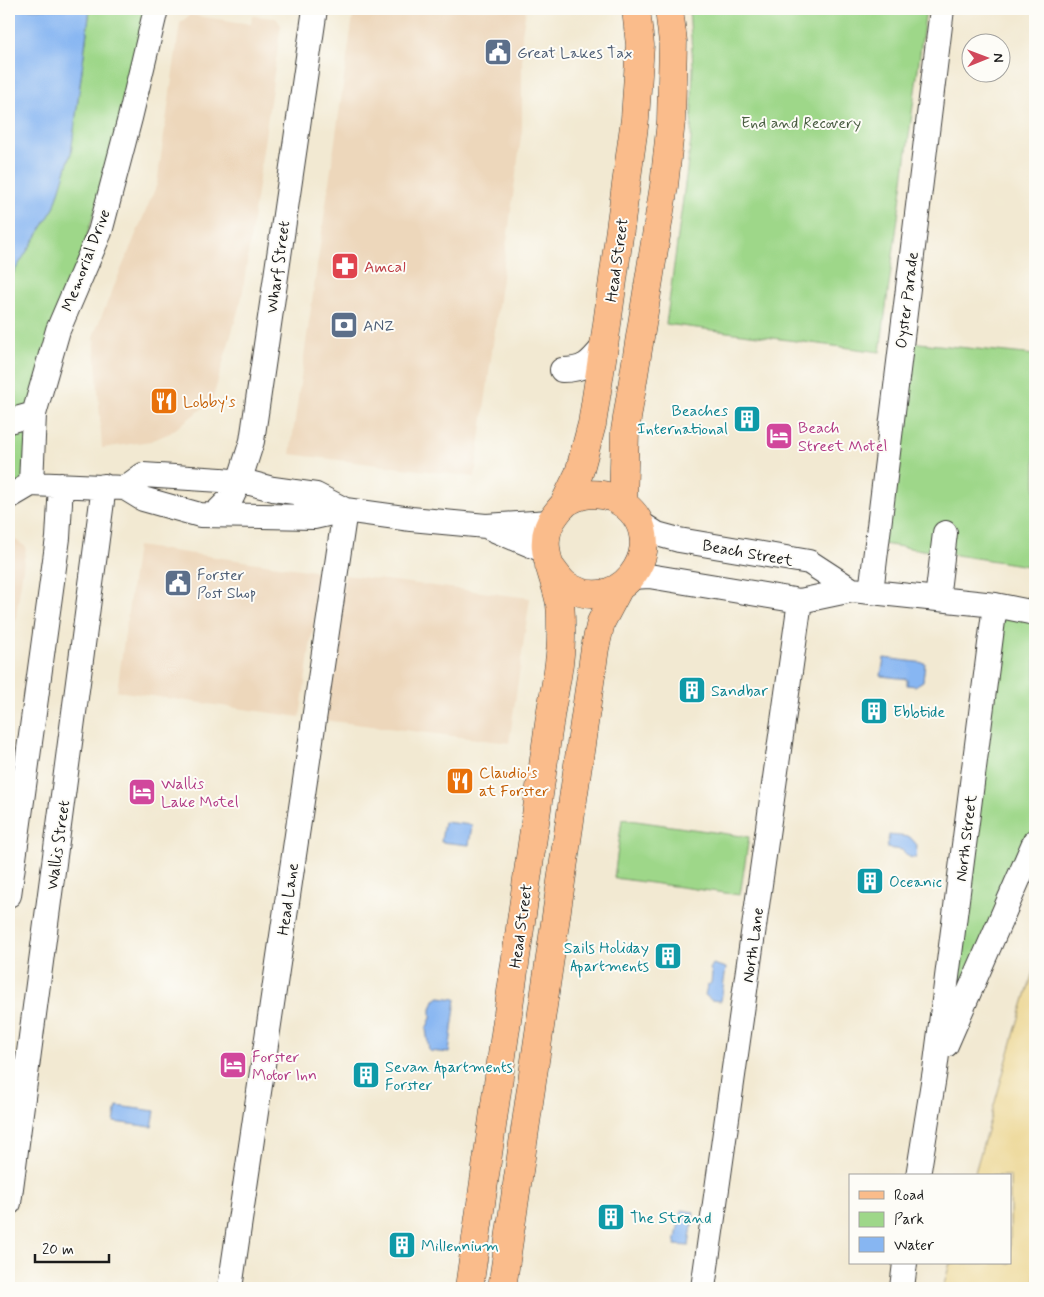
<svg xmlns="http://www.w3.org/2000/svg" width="1044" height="1297" font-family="Mynerve,sans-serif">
<rect width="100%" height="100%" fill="#fdfcf7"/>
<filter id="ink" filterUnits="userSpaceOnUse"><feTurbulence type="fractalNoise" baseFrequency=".02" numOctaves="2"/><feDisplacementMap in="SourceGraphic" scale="10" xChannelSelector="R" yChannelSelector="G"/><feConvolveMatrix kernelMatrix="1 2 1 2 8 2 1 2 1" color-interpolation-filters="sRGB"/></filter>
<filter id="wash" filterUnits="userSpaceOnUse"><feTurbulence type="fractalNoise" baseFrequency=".0096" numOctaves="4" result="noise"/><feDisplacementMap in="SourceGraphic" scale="20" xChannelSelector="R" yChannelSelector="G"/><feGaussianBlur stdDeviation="1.12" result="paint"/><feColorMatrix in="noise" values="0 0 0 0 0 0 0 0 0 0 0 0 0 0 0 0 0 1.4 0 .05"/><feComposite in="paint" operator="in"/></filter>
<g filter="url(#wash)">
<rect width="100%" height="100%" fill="#f2e9d2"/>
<path fill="#edd7bb" d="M354,9H526L522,34V130L475,477L290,454Z
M190,15L251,24L252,16L276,18L281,25L242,297L212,401L170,433L151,441L102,448L94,334L157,184L180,23Z
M11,537L26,547L9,666V539Z
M137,546L321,572L300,717L117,691Z
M345,575L530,598L509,743L323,720Z"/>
<path fill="#9ed789" stroke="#5d7a52" d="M87,9H157L58,330L31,484L9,497V345L14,326L9,317V280L54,208L71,153L90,10Z
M689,9H926L880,352L666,324L691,140L693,65Z
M900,341L1035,355V567L876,543Z
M995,605L1035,613V841L935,1070Z
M622,819L749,837L740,895L614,878Z"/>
<path fill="#eeda9e" stroke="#857b5d" d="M1035,965V1288H943L950,1263H1010V1176H974L1016,1028Z"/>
<path fill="#87b6f2" stroke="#526987" d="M9,9H90L71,153L54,208L9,280Z
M884,658L925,663L923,681L915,686L907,685V679L881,676Z
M444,822L472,825L469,845L441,842Z
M889,835L910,837L917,845L916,858L909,857L902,850L887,848Z
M713,964L726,968L721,1001L711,1000L705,995L707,986L711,983L712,973L710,969Z
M440,997L456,999L449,1053L429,1051L426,1029L431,1018V1009L434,1000Z
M117,1106L155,1111L152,1127L114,1122Z
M681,1210L694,1212L689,1246L675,1245Z"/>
</g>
<g filter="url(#ink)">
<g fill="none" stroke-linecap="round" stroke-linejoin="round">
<g stroke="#3c3b37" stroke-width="26">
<path id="minor" d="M562,370C585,370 590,363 604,346
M9,421L34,414
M31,484L34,414L58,330L100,232L130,118L156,9
M125,488L143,475L221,480L250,483L273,489L316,495L345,510L411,519L486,526L550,522
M9,497L31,484L125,488L143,499L200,515L314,517L345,510
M214,515L232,497L239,482L252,441L315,9
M640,523L657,534L679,540L809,562L852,590
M490,528L545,551
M632,577L649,576L800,601L852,590L995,605L1035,613
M871,592L942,9
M937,599L945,533
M9,895L58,538L61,485
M946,1045L1035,841
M918,1176L935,1070L995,605
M9,1203L104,486
M230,1288L345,510
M703,1288L800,601
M902,1288L905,1263"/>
</g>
<g stroke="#3c3b37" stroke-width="29">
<path id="major" d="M623,503L625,431L664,186L671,121L673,42L669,9
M563,506L579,473L592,424L604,346L635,119L640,45L636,9
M469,1288L551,710C556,683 562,655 561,627C561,620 561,612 560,604C555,573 533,543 556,514C560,509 563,504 569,501C582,493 599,492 613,498C680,530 625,624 566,585C560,581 554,571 549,565
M502,1288L595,648L601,622L619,588"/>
</g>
<use href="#minor" stroke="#fff" stroke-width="24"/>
<use href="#major" stroke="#fabc8b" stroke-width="28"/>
</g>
</g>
<defs>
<g id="civic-square" transform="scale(1.4375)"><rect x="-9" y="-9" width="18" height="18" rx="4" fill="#5c6f8a" stroke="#fdfcf7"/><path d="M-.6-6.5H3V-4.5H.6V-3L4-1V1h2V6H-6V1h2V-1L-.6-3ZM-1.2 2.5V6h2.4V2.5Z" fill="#fff"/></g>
<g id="pharmacy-square" transform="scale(1.4375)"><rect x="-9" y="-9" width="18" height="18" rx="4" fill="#e0444e" stroke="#fdfcf7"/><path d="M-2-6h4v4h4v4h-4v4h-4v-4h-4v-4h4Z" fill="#fff"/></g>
<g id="bank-square" transform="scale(1.4375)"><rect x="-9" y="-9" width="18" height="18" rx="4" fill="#5c6f8a" stroke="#fdfcf7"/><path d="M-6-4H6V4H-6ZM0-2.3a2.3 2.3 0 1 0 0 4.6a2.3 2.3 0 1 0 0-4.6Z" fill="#fff"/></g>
<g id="restaurant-square" transform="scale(1.4375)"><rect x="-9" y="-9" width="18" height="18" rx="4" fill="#e8710a" stroke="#fdfcf7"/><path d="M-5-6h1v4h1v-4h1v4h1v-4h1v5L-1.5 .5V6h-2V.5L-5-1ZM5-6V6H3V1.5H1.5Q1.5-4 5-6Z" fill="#fff"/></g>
<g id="building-square" transform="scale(1.4375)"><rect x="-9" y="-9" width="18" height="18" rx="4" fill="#0f9aa8" stroke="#fdfcf7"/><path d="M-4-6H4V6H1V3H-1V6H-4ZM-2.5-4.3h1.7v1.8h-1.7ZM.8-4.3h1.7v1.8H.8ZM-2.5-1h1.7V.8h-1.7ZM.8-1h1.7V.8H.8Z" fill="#fff"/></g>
<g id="hotel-square" transform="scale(1.4375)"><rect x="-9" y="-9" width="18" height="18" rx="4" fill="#d1479c" stroke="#fdfcf7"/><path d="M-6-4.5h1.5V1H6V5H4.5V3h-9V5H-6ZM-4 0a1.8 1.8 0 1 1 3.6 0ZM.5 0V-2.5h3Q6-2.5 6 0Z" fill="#fff"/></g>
</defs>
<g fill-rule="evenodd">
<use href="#civic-square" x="498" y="52"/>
<use href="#pharmacy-square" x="345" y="266"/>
<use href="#bank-square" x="344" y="325"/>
<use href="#restaurant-square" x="164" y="401"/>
<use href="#building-square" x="747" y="419"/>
<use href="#hotel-square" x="779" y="436"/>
<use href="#civic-square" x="178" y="583"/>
<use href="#building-square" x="692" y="690"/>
<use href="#building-square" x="874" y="711"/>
<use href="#restaurant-square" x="460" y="781"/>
<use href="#hotel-square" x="142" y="792"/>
<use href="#building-square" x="870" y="881"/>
<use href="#building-square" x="668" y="956"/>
<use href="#hotel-square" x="233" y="1065"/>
<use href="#building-square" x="366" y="1075"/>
<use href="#building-square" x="611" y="1217"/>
<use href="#building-square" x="402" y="1245"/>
</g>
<g text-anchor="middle" stroke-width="4" stroke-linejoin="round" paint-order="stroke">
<g font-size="16" fill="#4e5e75" stroke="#fdfcf7" text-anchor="start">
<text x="517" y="58">Great Lakes Tax</text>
<text x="363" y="331">ANZ</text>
<text x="197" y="580">Forster<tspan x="197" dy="18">Post Shop</tspan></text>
</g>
<g font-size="16" fill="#4a5d42" stroke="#fdfcf7">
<text x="801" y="128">End and Recovery</text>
</g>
<g font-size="16" fill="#1c1c1c" stroke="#fdfcf7">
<text transform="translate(85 260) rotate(-69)" y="6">Memorial Drive</text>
<text transform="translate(616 260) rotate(-82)" y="6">Head Street</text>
<text transform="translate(277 267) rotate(-82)" y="6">Wharf Street</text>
<text transform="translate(906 300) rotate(-83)" y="6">Oyster Parade</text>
<text transform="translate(748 552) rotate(10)" y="6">Beach Street</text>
<text transform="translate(965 838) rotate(-83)" y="6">North Street</text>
<text transform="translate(57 845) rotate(-82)" y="6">Wallis Street</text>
<text transform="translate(287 899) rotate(-82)" y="6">Head Lane</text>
<text transform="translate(520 926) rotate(-82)" y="6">Head Street</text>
<text transform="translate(752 945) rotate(-82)" y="6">North Lane</text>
</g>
<g font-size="16" fill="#be3a42" stroke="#fdfcf7" text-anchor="start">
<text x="364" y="272">Amcal</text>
</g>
<g font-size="16" fill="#c56008" stroke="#fdfcf7" text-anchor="start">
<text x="183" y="407">Lobby's</text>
<text x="479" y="778">Claudio's<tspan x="479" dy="18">at Forster</tspan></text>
</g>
<g font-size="16" fill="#0d838f" stroke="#fdfcf7" text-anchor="start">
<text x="728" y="416" text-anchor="end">Beaches<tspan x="728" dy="18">International</tspan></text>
<text x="711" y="696">Sandbar</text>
<text x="893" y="717">Ebbtide</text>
<text x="889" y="887">Oceanic</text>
<text x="649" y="953" text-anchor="end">Sails Holiday<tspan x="649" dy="18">Apartments</tspan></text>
<text x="385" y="1072">Sevan Apartments<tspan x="385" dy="18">Forster</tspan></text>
<text x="630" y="1223">The Strand</text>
<text x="421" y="1251">Millennium</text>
</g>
<g font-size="16" fill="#b23c85" stroke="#fdfcf7" text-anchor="start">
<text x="798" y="433">Beach<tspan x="798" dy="18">Street Motel</tspan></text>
<text x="161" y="789">Wallis<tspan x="161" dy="18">Lake Motel</tspan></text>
<text x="252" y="1062">Forster<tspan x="252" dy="18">Motor Inn</tspan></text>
</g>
</g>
<rect width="1044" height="1297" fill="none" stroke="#fdfcf7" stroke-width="30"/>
<rect x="849" y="1174" width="162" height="90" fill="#fdfcf7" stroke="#a3a29f"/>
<rect x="859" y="1191" width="25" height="8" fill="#fabc8b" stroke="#a3a29f"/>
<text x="894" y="1200" font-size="15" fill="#1c1c1c">Road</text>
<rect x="859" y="1212" width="25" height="15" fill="#9ed789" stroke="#a3a29f"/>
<text x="894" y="1224" font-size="15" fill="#1c1c1c">Park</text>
<rect x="859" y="1237" width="25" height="15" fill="#87b6f2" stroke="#a3a29f"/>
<text x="894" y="1250" font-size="15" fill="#1c1c1c">Water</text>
<g transform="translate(986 58) rotate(89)"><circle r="24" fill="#fdfcf7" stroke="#a3a29f"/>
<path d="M0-4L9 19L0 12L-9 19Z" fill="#d1495b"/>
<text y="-8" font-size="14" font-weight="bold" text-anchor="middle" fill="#1c1c1c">N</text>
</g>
<path d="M35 1254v8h74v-8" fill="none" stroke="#1c1c1c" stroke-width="2.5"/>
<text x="42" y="1254" font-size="15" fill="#1c1c1c" stroke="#fdfcf7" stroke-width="4" paint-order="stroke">20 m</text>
</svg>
